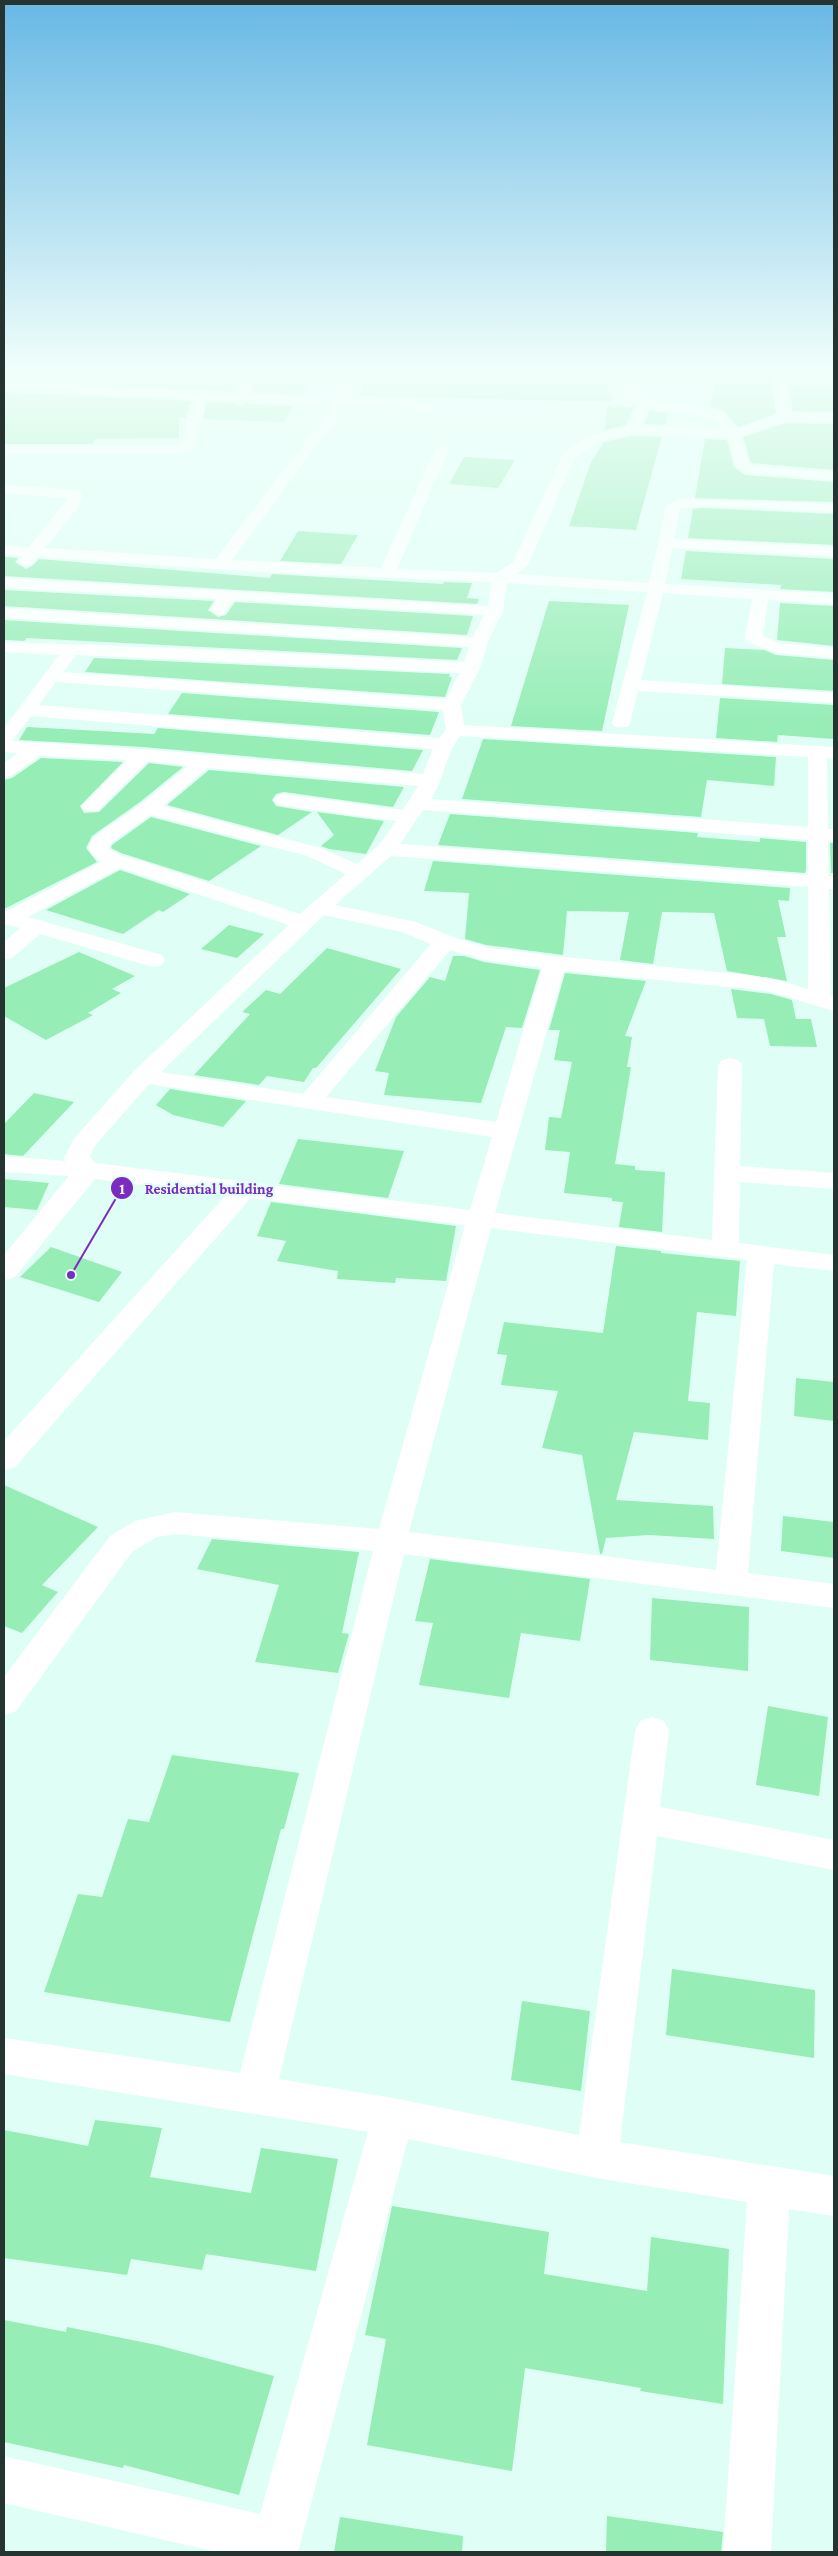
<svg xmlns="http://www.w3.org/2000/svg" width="838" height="2556" font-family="'Crimson Pro',serif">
<rect width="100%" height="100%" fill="#dffff6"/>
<path fill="#96edb6" d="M4,371H242L235,392L4,380Z
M258,371H307L317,372L302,395L251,392Z
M363,371H602L614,402L360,396Z
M716,371H770L776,414L738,427L723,410L710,407Z
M788,385H834V412L793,411Z
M4,392L191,401L186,418H179V438L95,439L93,444H4Z
M207,402L235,403L240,406L246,404L294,406L284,422L203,419Z
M607,406L634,407L626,425L605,430Z
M650,411L668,413L665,425L644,424Z
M786,423L834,424V470L751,463L743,437Z
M633,436L662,437L636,530L569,526L591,462L604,442Z
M705,439L727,440L734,467L745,475L834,482V502L695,498Z
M464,457L515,460L498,488L449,484Z
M703,508L834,514V545L688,538L693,509Z
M298,531L358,535L341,564L280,561Z
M686,551L834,559V592L780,589L781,585L681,579Z
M4,557L18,558L15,562L26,569L32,566L39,559L270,578L272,574L443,584L444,582L472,583L467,598L479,599L477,604L4,576Z
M4,590L214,601L208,610L218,617L226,615L235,602L473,616L467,635L4,606Z
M549,601L629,605L602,731L511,726Z
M780,603L834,606V646L777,640Z
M4,620L462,648L457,660L27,638L24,641L8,640H4Z
M725,648L764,650L776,655L834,660V691L722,684Z
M94,658L450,674L449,677H452L445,697L85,672Z
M182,693L439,712L430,735L168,714Z
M720,698L834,705V739L778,735L777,742L716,738Z
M27,727L154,734L158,728L423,750L412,771L143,747L19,740Z
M483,739L776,757L774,786L707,780L701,817L462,799Z
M41,758L123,762L80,806L84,813L99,812L149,763L183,767L140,802L92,836L86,848L97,862L4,909V780L12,778Z
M209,770L404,787L393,807L284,792L276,794L272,800L276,806L312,812L278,835L167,805Z
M317,812L384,821L366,854L329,849L321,846L334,835Z
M450,814L698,833L697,837L760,842V838L806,842V870L805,873L438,845Z
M151,817L261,846L209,881L121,853L111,848L112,845Z
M830,843H834V873H831Z
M433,861L790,888L789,901L778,900L786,937H777L787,981L727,971L714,913L662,912L653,964L620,960L629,912L567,911L563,955L486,945L465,939L469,893L424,891Z
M120,870L190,894L163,912L159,910L123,934L46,910Z
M229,925L264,934L237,958L201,949Z
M327,948L401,969L316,1068H313L304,1082L267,1076L259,1085L194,1075L250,1014L242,1012L266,990L280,994Z
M79,952L135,976L112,989L121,993L88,1013L93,1015L46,1040L4,1016V988Z
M453,956H464L484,962L540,970L522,1028L506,1027L481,1103L384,1095L389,1073L375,1071L396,1017L430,977L445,981Z
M565,973L646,981L625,1036L632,1037L627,1067H631L615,1164L635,1166V1170L665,1172L662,1232L619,1227L623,1202L612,1201V1198L564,1193L570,1152L545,1150L549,1117L561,1118L572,1062L554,1060L560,1030H549Z
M731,989L771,994L792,1000L796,1019H811L817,1047L770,1046L764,1019L737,1018Z
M170,1089L246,1101L223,1127L173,1115L156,1105Z
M34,1093L74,1102L23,1156L4,1154V1124Z
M298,1139L404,1151L388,1198L279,1184Z
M4,1179L49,1183L37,1210L4,1207Z
M271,1202L456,1226L446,1281L396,1278L395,1283L337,1279L338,1271L277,1261L286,1241L257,1236Z
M616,1246L661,1251V1253L740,1261L736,1316L697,1312L688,1401L710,1403L708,1440L634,1432L616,1500L713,1506L714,1539L649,1535L606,1538L602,1554H600L582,1455L542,1448L558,1391L501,1385L507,1355L497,1354L504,1322L603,1333Z
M51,1247L122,1272L99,1302L20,1277Z
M796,1378L834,1382V1421L794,1416Z
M4,1485L98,1527L42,1585L58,1592L22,1633L4,1626Z
M783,1516L834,1522V1558L781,1551Z
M212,1539L359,1552L342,1633L349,1634L338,1673L255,1662L279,1585L197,1569Z
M430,1559L590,1579L580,1641L521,1633L509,1698L419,1685L433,1623L415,1621Z
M652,1598L749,1607L748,1671L650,1660Z
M768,1706L828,1717L819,1796L756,1785Z
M172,1755L299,1773L284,1829H281L230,2022L44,1992L78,1894L102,1897L128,1819L149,1822Z
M672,1969L815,1990L814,2058L666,2035Z
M522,2001L590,2011L581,2091L511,2080Z
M95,2120L162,2128L150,2177L251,2193L261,2148L338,2159L316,2271L206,2254L202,2270L131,2259L127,2275L4,2258V2130L88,2146Z
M392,2206L549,2232L544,2274L647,2291L651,2237L729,2249L723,2404L640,2391L641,2388L525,2368L512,2471L367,2445L386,2339L365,2335Z
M4,2320L66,2332L67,2327L157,2345L274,2376L239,2495L124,2465L123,2468L4,2442Z
M607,2516L723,2532L721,2552H606Z
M340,2517L463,2536L462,2552H334Z"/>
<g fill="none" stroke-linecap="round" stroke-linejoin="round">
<path fill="#fff" fill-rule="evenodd" d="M244,371H256L249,394L337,399L349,371H361L350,399L427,403L434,407L427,411L345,407L232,560L381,568L435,449L442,445L449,449L397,569L497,573L513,562L563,454L587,436L627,427L637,405L612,382L606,371H618L648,401L722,411L737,429L778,415L772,371H784L791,413L834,414V422L786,421L741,436L749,464L753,466L834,472V480L745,473L736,466L728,438L633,434L597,442L574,459L528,565L517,574L649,583L666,507L668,504L682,499L834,504V512L703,506L680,509L674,539L834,547V557L672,548L665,584L834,594V604L768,600L763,636L779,643L834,648V658L776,653L748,642L745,638L752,599L663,593L641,680L834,693V703L638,691L630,723L628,727H614L612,723L647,592L507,583L503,611L488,642L480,668L461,705L464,725L834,747V759L827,758L828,829H834V841H828L829,876L834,877V889H829L831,996L834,997V1011L771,992L749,989L564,971L495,1213L712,1240L718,1065L722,1060L730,1058L738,1060L742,1065L740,1166L834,1173V1189L740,1182L739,1243L834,1255V1271L774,1264L748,1573L834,1584V1608L404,1554L279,2079L393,2098L579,2135L635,1731L640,1721L652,1717L664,1721L669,1731L660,1807L834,1840V1870L657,1836L620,2142L834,2176V2216L789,2209L771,2552H723L747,2202L597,2178L408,2139L298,2552H217L4,2503V2456L260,2514L368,2132L4,2074V2038L240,2073L373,1551L175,1534L157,1537L132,1552L16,1711L4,1715V1677L110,1536L135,1521L175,1512L379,1529L465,1225L251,1198L15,1467L4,1470V1441L226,1195L95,1179L14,1278L4,1280V1255L69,1176L4,1172V1156L66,1161L64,1158L73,1140L134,1071L289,925L120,868L28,917L162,955L165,960L162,965L154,967L146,965L40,934L12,958L4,960V942L20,928L4,924V911H7L101,862L93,856L88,847L94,837L141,804L188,766L148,761L98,811H84L81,807L127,760L40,756L11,776L4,778V763L18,753L4,752V728L59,655L4,652V642L223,650L464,662L469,647L4,618V608L473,637L484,615L234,600L224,614L218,615L210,610L217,599L4,588V578L488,606L491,582L259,572L38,557L31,565L25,567L17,562L22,556L4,555V545L29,547L68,498L4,493V485L74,490L79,491L83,497L79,506L45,548L216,559L332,406L246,402L241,404L235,401L206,400L195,446L193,449L176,454H4V446H175L182,444L193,399L4,390V382L236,394ZM649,409L713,417L723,429L641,426ZM76,655L460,673L446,699L63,672ZM56,682L443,710L446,730L439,738L39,705ZM31,716L433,749L423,774L143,749L12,741ZM460,736L808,757V827L431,799C444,780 445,755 460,736ZM208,768L418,786L403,810L284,794L277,796L274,800L277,804L284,806L396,821L379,845L357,864L321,848L163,806ZM423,810L808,840V875L400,844ZM151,815L307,856L346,874L300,914L146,862L120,855L109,849L110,844ZM391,856L808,887V989L774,979L749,975L555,956L486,947L453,937L416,922L335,905ZM324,915L402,932L431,944L303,1094L161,1072ZM450,950L484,960L542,968L496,1122L326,1097ZM149,1084L492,1137L470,1210L96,1163L90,1157L94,1147ZM491,1228L747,1260L716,1570L409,1532Z"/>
</g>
<linearGradient id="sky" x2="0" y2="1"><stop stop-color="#67b8e5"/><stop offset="0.51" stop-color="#f1fffb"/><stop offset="1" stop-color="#f1fffb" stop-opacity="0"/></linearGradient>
<rect width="838" height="728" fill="url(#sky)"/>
<path fill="none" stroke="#7b2cbf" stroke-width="2" d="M71 1275L122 1188"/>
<g fill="#7b2cbf" stroke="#dffff6" stroke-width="2">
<circle cx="71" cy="1275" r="5"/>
<circle cx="122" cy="1188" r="12"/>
</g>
<g font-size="15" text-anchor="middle" font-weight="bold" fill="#fff">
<text x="122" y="1194">1</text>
</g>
<g font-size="15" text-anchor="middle" font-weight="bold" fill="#7b2cbf" stroke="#dffff6" stroke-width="4.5" stroke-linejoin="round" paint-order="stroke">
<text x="209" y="1194">Residential building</text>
</g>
<rect width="838" height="2556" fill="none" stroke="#253430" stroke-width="10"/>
</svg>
